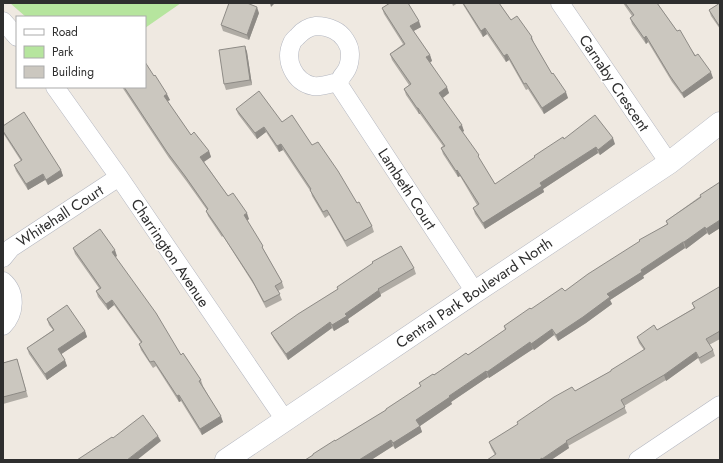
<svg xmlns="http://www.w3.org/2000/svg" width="723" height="463" font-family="Jost,sans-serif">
<rect width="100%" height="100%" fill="#efe9e1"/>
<path fill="#b6e59e" d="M10,3H181L145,28V17H26Z"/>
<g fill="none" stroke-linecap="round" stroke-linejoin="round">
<g stroke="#b4b7c1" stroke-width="19">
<path id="street" d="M560,3L669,163
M3,21L17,37
M339,85C340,75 343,77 347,69C349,65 350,59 350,54C350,45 343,34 334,30C328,27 323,26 316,26C309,27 303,30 298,36C296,38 293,40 292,43C284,60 294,82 313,86C321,87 327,85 334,83L339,85L475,292
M55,87L119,177L285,420
M3,258L11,248L119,177
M3,281C17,293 15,314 3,326
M638,460L720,405"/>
</g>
<g stroke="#b4b7c1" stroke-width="23">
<path id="secondary" d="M226,460L475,292L669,163L720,123"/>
</g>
<use href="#street" stroke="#fff" stroke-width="18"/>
<use href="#secondary" stroke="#fff" stroke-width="22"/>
</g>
<path fill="#afaba4" d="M452,3H458L453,6Z
M462,3H499L511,20L532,37L534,43L552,74L568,98L544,114L528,89L526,90L509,60L506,62L487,34L483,37Z
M623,3H657L677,31L713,78L684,98L672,82L648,42L646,44L632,24L630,18L632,16Z
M720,3V29L711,16L709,10Z
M382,8L421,27L413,31L430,55L432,61L430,62L449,93L443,98L464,131L462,132L495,184L535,158L534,156L564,139L615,144L600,155L598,153L543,189L544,192L485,229L475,214L473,208L477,205L460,176L458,177L443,154L441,148L443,146L420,114H419L406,95L404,89L409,85L392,60L390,54L403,44L384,14Z
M259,13L249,40L223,31L221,25Z
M245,46L247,52L252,85L226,90L224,84Z
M154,76L170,100L167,101L191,135L209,151L211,157L204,162L228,196L249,219L247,221L265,252L282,282L284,288L278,291L282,300L266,308L254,285L223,236L222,237L208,216L206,211L207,210L187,182L169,158L122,87H145Z
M236,109L282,122L312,145L357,203L372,226L374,232L347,247L329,215L325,218L312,196L311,192L283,150L279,152L266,132L257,139L238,114Z
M3,126L61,170L63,176L48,185L45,180L28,190L16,171L14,165L21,161L3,133Z
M720,182V228L709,235L707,233L686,249L685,248L643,276L644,278L610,300L612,304L586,323L558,341L554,335L534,350L533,349L489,378L488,377L451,402L452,404L420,426L422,432L395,449L393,446L371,460H305L386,410L421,387L419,383L468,355L505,330L504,326L531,309L565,291L667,224L666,221Z
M73,248L117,256L115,257L181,355L201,380L203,386L223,422L202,435L181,401L179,402L156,366L153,368L141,350L139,344L141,343L114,305L108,310L98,297L96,291L99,288L75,254Z
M414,268L416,274L381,294V296L348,319L349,322L334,331L332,328L288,360L274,339L271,333L338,289L337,287Z
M720,289V339L709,345L713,350L715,356L701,364L698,358L666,381V380L624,406L627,413L568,446L569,448L551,460H487L495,455L491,448L489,442L575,391L611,371L644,350L639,343L637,337L657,330L694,308L692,303Z
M47,319L85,331L87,337L61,354L67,366L47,380L29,354L27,348L53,330L49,325Z
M17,359L28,397L3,404V363Z"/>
<path fill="#8e8b86" d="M270,3H275L271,7Z
M257,7L259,13L249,40L247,35Z
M419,21L421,27L412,32L410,26Z
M485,28L487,34L483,37L481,31Z
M646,36L648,42L646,44L644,38Z
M245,46L247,52L252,85L250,80Z
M507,54L509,60L506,62L504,56Z
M430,55L432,61L429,63L426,57Z
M711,72L713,78L684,98L682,93Z
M447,87L449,93L441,99L439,93Z
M566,92L568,98L544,114L542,108Z
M167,94L170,100L166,102L164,96Z
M417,108H418L420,114H419Z
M462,125L464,131L461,133L459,127Z
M264,127L266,132L257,139L255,133Z
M613,138L615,144L600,155L598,150Z
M281,144L283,150L279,152L277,146Z
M596,147L598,153L543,189L544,192L485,229L483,223L540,183Z
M209,151L211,157L202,163L200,157Z
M61,170L63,176L48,185L46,180Z
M457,170L460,176L458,177L456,171Z
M43,174L45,180L28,190L26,184Z
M247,213L249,219L246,221L244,215Z
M720,220V228L709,235L706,229Z
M705,227L707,233L686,249L684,242Z
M683,242L685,248L643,276L644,278L610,300L612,304L586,323L558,341L556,335L607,294L641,270Z
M115,250L117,256L114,258L112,252Z
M379,290L381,296L348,319L349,322L334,331L332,325L345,314Z
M112,300L114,305L108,310L106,304Z
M330,322L332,328L288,360L286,354Z
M552,329L554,335L534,350L531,344Z
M85,331L87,337L60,355L58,349Z
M530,342L533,349L489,378L487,372Z
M696,352L698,358L666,381L664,375Z
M65,360L67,366L47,380L45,374Z
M486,371L488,377L451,402L452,404L420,426L422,432L395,449L393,443L416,420L449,396Z
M179,395L181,401L179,402L177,396Z
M221,416L223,422L202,435L200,429Z
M158,436L161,441L137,460H127Z
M391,440L393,446L371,460H359Z
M567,442L569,448L551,460H543L542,459Z"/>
<path fill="#cbc7bf" stroke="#8e8b86" d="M229,3H247L257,7L247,35L221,25Z
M390,3H408L419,21L410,26L430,55L426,57L447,87L439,93L462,125L459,127L479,155L478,156L495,184L535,157L534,156L563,137L564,139L595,115L613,138L598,150L596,147L540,183L542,186L483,223L473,208L479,204L457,170L456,171L441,148L445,146L418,108H417L404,89L411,84L390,54L405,44L382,8Z
M463,3H499L511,20L517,16L532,37L531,38L552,74L553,73L566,92L542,108L526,83L524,84L507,54L504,56L485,28L481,31Z
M625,3H657L677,31L680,30L695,56L698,54L711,72L682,93L670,76L646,36L644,38L630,18L634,15Z
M720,3V27L709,10Z
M245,46L250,80L224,84L219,50Z
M145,62L154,76L155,75L167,94L164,96L191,135L194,132L209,151L200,157L228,196L233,193L247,213L244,215L263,246L262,247L282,282L275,286L280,294L264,302L252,280L220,231L206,211L208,209L185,176L167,152L124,87H145Z
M259,91L282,122L292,115L312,145L318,142L338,171L357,203L359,202L372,226L345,241L327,210L323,212L310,190L311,189L281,144L277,146L264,127L255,133L236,109Z
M24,112L61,170L46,180L43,174L26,184L14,165L22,160L3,131V126Z
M720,182V220L706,229L705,227L684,242H683L641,270L642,272L607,294L610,297L583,317L556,335L552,329L531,344L530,342L487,372L486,371L449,396L450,397L416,420L420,426L393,443L391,440L359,460H305L313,455V454L335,440V441L386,410V409L421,386L419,383L433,374L434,375L466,353L468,355L506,329L504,326L530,308L531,309L562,288L565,291L588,274L640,241L639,240L668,224L666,221L701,197L700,195Z
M100,229L115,250L112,252L156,313L181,355L183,353L201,380L199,381L221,416L200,429L179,395L177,396L154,361L150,362L139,344L142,342L112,300L106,304L96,291L101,288L73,248Z
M401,246L414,268L378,289L379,290L345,314L347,316L332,325L330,322L286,354L271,333L298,314L338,289L337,287L373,263L372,262Z
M719,287L720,289V331L706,339L713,350L699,358L696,352L664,375L621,400L625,407L566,441L567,442L542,459V458L539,460H487L496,454L489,442L518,424L517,422L554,397L572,387L575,391L611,371V370L645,349L637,337L654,325L657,330L695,308L692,303Z
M67,305L85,331L58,349L65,360L45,374L27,348L54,330L47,319Z
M17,359L26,391L3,397V363Z
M143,415L158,436L127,460H77L112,437L113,438Z"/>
<g text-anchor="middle" stroke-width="3" stroke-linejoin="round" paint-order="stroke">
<g font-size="15" fill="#2e2e2e" stroke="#fff">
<text transform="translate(614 83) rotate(56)" y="5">Carnaby Crescent</text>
<text transform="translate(407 189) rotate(57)" y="5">Lambeth Court</text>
<text transform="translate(60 216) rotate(-33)" y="5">Whitehall Court</text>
<text transform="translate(170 253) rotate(56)" y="5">Charrington Avenue</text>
<text transform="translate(474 293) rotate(-34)" y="5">Central Park Boulevard North</text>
</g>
</g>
<rect width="723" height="463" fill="none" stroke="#2e2e2e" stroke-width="8"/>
<rect x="16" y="16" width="130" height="72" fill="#ffffff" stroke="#ababab"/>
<rect x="24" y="29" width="20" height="6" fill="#ffffff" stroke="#ababab"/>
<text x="52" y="36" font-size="12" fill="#2e2e2e">Road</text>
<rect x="24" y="46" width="20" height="12" fill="#b6e59e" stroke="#ababab"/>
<text x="52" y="56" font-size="12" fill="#2e2e2e">Park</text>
<rect x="24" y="66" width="20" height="12" fill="#cbc7bf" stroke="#ababab"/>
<text x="52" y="76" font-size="12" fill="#2e2e2e">Building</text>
</svg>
